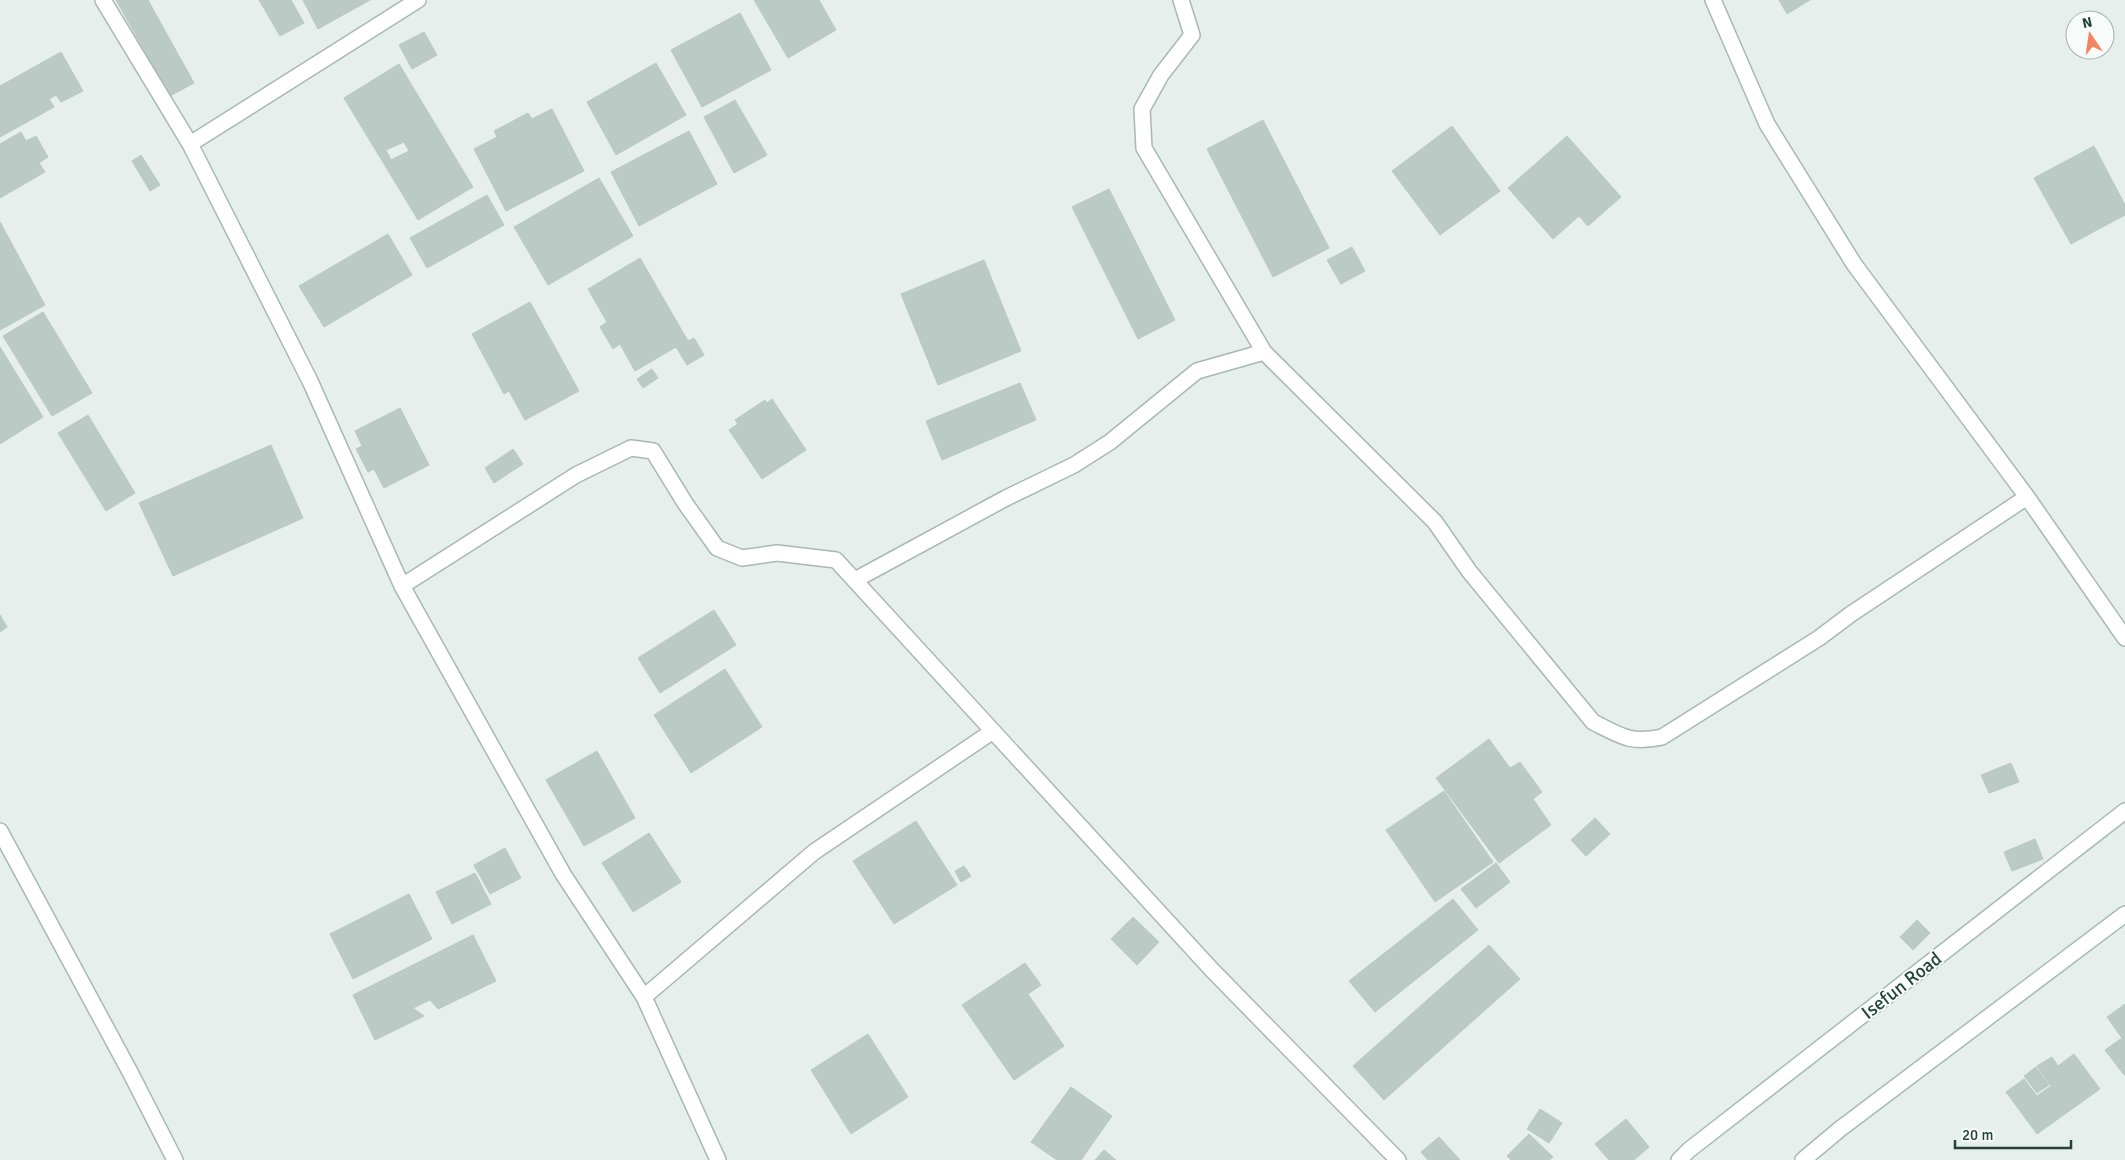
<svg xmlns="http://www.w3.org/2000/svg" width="2125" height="1160" font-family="Signika,sans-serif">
<rect width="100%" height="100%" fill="#e6efeb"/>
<path fill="#bbcac4" stroke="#b8c9c2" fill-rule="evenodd" d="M116,0H148L194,83L170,96Z
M259,0H291L304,23L280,36Z
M303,0H370L318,29Z
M754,0H819L836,30L788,58Z
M1779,0H1810L1787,14Z
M740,13L771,70L702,107L671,50Z
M424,32L437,55L412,69L399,45Z
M61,52L83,91L61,102L56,95L49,99L54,107L0,137V86Z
M656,63L686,115L616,155L587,102Z
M399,64L473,187L418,220L344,98ZM404,142L409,151L391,160L386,150Z
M735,100L767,155L734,173L704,117Z
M552,109L584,171L506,211L474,149L497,137L494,131L528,113L532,119Z
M1263,120L1329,248L1273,277L1207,149Z
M1452,126L1500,191L1440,235L1392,171Z
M689,131L717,184L639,226L611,172Z
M21,132L26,141L36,136L48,157L39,163L45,172L0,198V144Z
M1567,136L1621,197L1588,226L1579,216L1553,239L1508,188Z
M2094,146L2125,205V215L2071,244L2034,178Z
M141,155L160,185L150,191L132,161Z
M599,178L633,236L548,285L514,227Z
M1109,189L1175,320L1138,339L1072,207Z
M487,195L504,225L427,268L410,238Z
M0,222L45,305L0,330Z
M388,234L412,275L324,327L299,286Z
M1352,247L1365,271L1341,284L1327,260Z
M640,258L688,341L694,338L704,355L687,365L676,347L635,371L620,344L613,349L600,327L607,322L588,289Z
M984,260L1021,351L938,385L901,294Z
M530,302L579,391L525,420L509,391L504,394L472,334Z
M43,312L92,393L52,416L3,336Z
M0,347L43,417L0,444Z
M652,369L658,378L643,388L637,379Z
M1020,383L1036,420L942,460L926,421Z
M772,399L806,450L762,479L729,430L738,424L735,420L765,400L767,403Z
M400,408L429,465L384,488L374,469L368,472L356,449L362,446L355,431Z
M88,415L135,493L106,511L58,433Z
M271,445L303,518L173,576L139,503Z
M513,449L523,464L494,483L485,468Z
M714,610L736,645L660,693L638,658Z
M0,615L7,627L0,632Z
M725,669L762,727L691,773L654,715Z
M1489,739L1510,768L1520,762L1542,792L1533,799L1551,825L1499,863L1436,778Z
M597,751L635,818L584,846L546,780Z
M2011,763L2019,782L1989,793L1981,775Z
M1444,791L1493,862L1435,902L1386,830Z
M1595,818L1610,834L1586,856L1571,840Z
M916,821L957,885L894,924L853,861Z
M649,833L681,882L633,912L602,863Z
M2035,839L2043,859L2012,871L2004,852Z
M505,848L521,878L490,894L474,865Z
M1496,863L1510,882L1476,908L1461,889Z
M964,866L971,876L961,882L955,871Z
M475,873L491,904L452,924L436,892Z
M409,894L432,939L353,979L330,934Z
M1453,899L1478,930L1375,1012L1349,981Z
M1133,917L1159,942L1137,965L1111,939Z
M1917,920L1930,933L1913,950L1900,937Z
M473,935L496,981L438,1009L430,1000L413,1008L424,1016L375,1040L353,995Z
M1489,945L1520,979L1384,1100L1353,1066Z
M1025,963L1041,985L1028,994L1064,1046L1014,1080L962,1005Z
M2125,1004V1075H2124L2105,1050L2122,1038L2107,1017Z
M868,1034L908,1097L851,1134L811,1070Z
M2074,1054L2100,1089L2037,1134L2006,1092L2024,1079L2037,1096L2051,1086L2037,1066L2052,1057L2058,1066Z
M2036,1067L2049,1085L2037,1093L2024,1076Z
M1071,1087L1112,1116L1081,1160H1057L1031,1142Z
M1540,1109L1562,1123L1549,1143L1527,1129Z
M1626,1119L1649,1147L1634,1160H1609L1595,1144Z
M1529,1134L1553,1157L1549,1160H1511L1507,1156Z
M1439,1137L1460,1160H1428L1421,1152Z
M1104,1150L1116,1160H1095Z"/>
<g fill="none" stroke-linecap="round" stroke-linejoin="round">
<g stroke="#a8b8b2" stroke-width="18">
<path id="street" d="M103,0L190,144L310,381L402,586L563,874L644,997L718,1160
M1181,0L1192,35L1161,75L1142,109L1144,148L1264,352L1435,522L1469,571L1593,722C1621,736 1630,744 1662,737L1819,638L1851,614L2027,497
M1713,0L1767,124L1854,264L2027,497L2125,638
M190,144L418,0
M855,580L1006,498L1074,465L1110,442L1197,371L1264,352
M402,586L576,475L631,448L653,451L685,503L717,548L742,558L777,553L836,560L1212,970L1398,1160
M0,831L130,1072L175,1160
M644,997L814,852L993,731"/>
</g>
<g stroke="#a4bbb3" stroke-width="18">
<path id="secondary" d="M1679,1160L1689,1150L2125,811
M1803,1160L1840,1129L2125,914"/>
</g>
<use href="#street" stroke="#fff" stroke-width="15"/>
<use href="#secondary" stroke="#fff" stroke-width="15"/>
</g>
<g text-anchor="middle" stroke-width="4" stroke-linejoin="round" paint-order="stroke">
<g font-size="19" fill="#24423a" stroke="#f7fbf9">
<text transform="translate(1901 985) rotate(-38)" y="7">Isefun Road</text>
</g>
</g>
<g transform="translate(2090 35) rotate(347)"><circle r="24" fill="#f7fbf9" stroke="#a3b1ad"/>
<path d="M0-4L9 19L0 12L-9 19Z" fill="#f4845f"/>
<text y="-8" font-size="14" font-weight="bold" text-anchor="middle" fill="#24423a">N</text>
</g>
<path d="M1955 1140v8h116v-8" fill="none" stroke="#24423a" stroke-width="2.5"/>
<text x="1962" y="1140" font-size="15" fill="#24423a" stroke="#f7fbf9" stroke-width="4" paint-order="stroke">20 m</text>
</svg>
